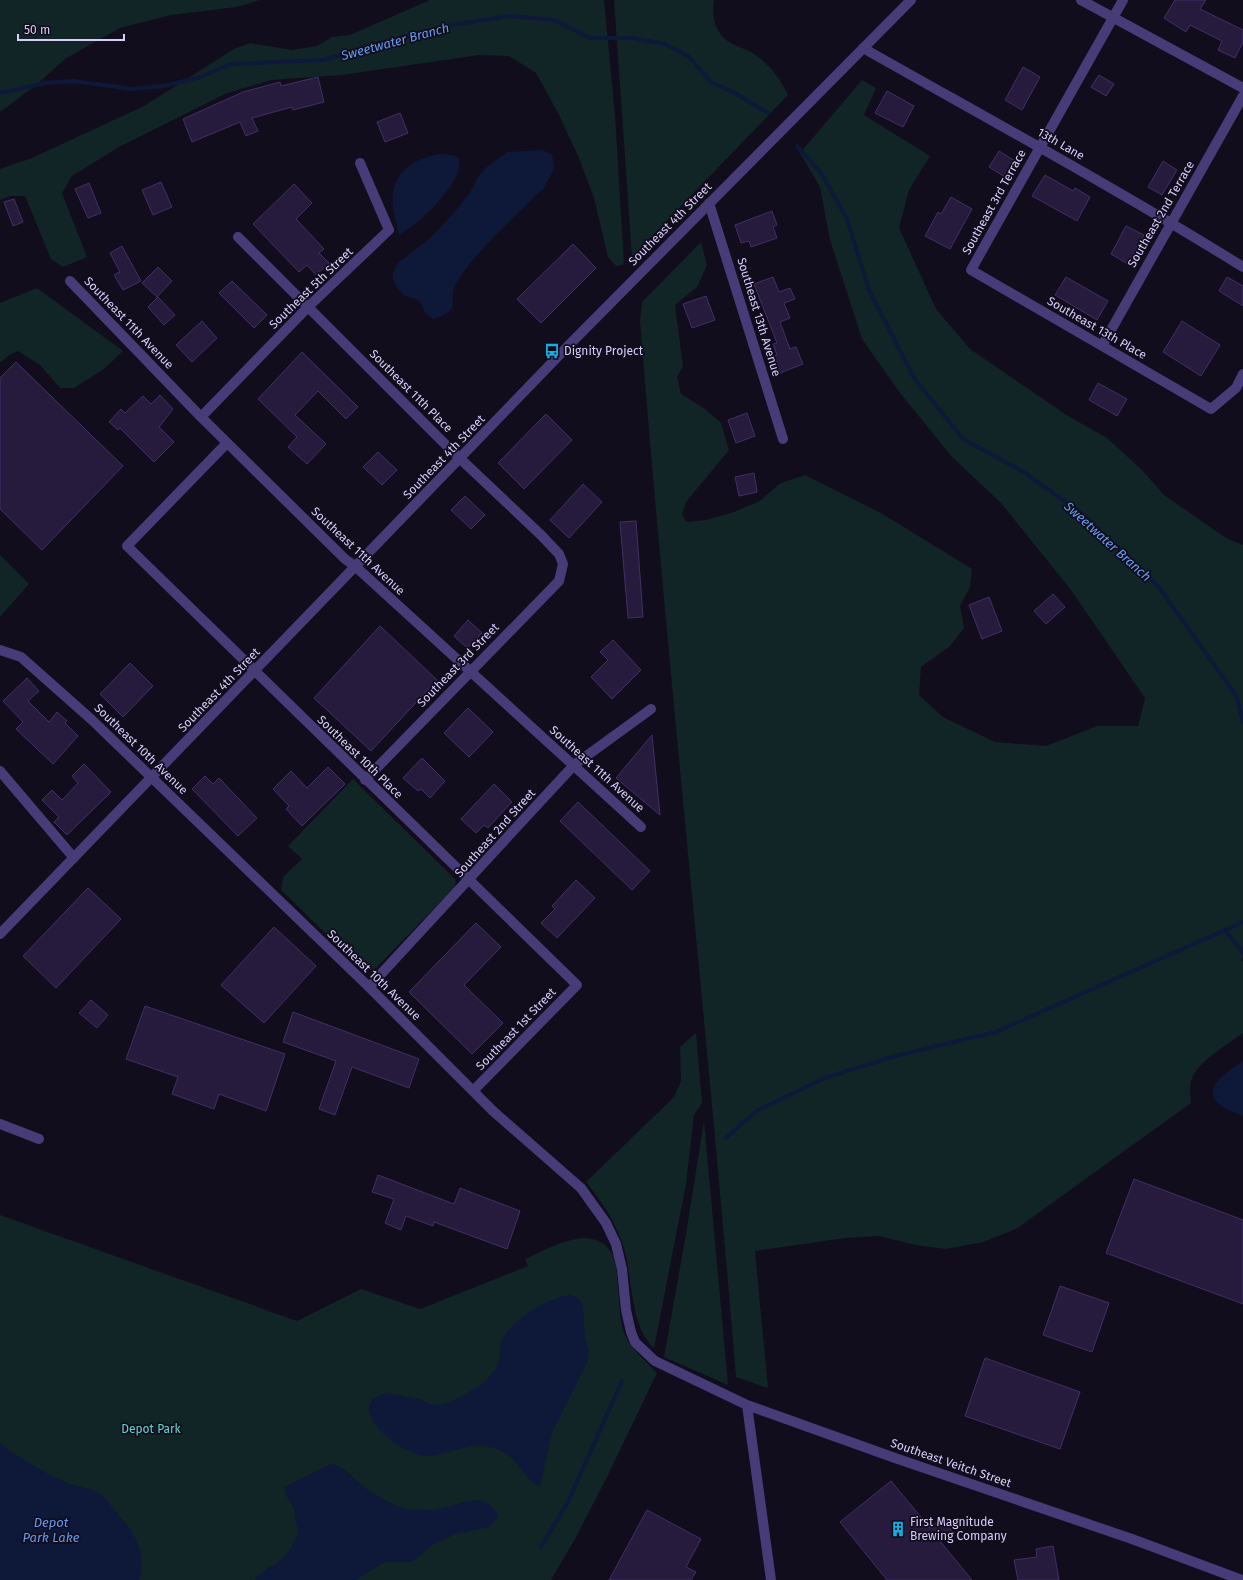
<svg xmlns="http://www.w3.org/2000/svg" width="1243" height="1580" font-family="'Fira Sans',sans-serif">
<rect width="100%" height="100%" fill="#120d1d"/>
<path fill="#112426" d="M0,0H260L236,7L171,15L120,28L65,59L35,86L0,112Z
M430,0H604L615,116L624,262L622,265L616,266L608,257L594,198L579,158L558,113L536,73L509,56L479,55L342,75L271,80L225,94L119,147L72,176L62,193L87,257L63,267L51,259L25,196H11L0,200V169L32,158L144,106L234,49L250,43L292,50L317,46L332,37L350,35Z
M614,0H714C711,15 715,35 731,43C738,47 746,49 753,53C769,64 780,78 788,95L632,257Z
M862,80L876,88L864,115L930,156L909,190L899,228L936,309L970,349L1068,416L1107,438L1142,470L1164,495L1226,538L1243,545V958L1241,959L1243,962V1033C1229,1043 1198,1062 1192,1078C1189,1086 1190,1095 1191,1103L1016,1229L983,1242L946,1249L916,1245L879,1236L845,1238L755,1251L768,1388L736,1377C707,1025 668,674 640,321L642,302L701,242L707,265L697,287L675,305L683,366L677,377L681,394L705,409L721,423L729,450L686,502L682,515L687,522L706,520L734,512L760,501L779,484L805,475L881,513L972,569L970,587L960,606L964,628L950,646L921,667L919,695L943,717L995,742L1046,746L1097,726H1138L1145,698L1071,590L1001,503L952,457L900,393L862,339L830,240L820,187L800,153Z
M37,288L123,351L104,369L74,388H60L40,365L18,351L9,355L0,363V303Z
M0,555L29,584L0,617Z
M353,779L456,880L455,886L451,891L376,968C370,971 366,971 360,967L281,890L283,877L302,859L288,846Z
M696,1033L702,1103L694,1115L686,1184L654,1348C628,1324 634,1277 623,1245C615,1221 602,1202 586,1182L674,1097L681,1081L680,1047Z
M704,1121L728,1385L664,1357L686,1234Z
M0,1215L297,1321L361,1289L420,1309L528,1266L525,1259C549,1249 591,1222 611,1252C617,1261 617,1277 618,1288C620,1303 619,1318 624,1333C630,1348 646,1361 657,1373L607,1477L575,1539L551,1580H0Z"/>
<path fill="#0e193a" d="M543,150L552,155L554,166L553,171L543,189L537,194C510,222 479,248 458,280C444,302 467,308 433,319L425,313L421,303L417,299C403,298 398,291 393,279V273L398,263L429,239L453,214L471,191L478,177L487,167L507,152Z
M440,154L453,155L459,158C465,182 419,224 400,234L398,232C397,223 394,216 393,208C389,175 411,159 440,154Z
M1243,1061V1116C1236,1113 1229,1111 1223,1107C1196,1090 1229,1071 1243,1061Z
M571,1295L578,1298L583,1305L585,1338L589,1350L587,1363L552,1433L540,1486C532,1486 519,1465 513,1459C509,1455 502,1451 497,1449C473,1440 453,1453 429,1456C409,1457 368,1429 369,1407C369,1405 372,1401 372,1399C376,1397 380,1394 383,1394C391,1393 415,1398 422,1400C427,1402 431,1405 437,1405C449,1405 473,1390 483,1383C489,1378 497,1368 499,1361C500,1354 499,1346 502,1340C511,1320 550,1296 571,1295Z
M0,1443C21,1459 43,1473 68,1483C78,1487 92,1488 100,1494C106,1497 110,1505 114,1510C133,1531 148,1550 139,1580H0Z
M331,1464C341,1463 359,1484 368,1490C381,1498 395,1507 410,1509C419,1510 429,1511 437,1509C460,1506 482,1488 498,1515V1518L489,1527L453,1535L434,1544L412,1562H385L356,1580H254L270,1566L275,1565L289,1551L298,1533L294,1509L286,1495L284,1487Z"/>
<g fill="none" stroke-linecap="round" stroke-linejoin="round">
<path stroke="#0e193a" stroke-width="4" d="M0,93L45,83L73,81L132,89L164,86L201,77L231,64L323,60L446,26L509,16L554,20L590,38H631L665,44L688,56L711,82L735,93L768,113
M797,146L821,173L847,219L869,290L914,378L963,439L1022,471L1080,512L1158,586L1237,697L1243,722
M1225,930L1243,953
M726,1138L756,1111L827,1077L899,1055L996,1032L1243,922
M541,1547L568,1502L622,1381"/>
</g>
<path fill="#261b3c" stroke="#422f66" d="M1175,0H1206L1200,9L1243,30V42L1235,58L1218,50L1222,41L1190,25L1186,32L1164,18Z
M1023,67L1040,77L1022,110L1005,100Z
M1099,75L1114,84L1106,96L1091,87Z
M318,77L324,102L293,110L292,107L252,118L258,131L246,136L240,122L192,142L183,119L243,92L280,82L281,86Z
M887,91L914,106L903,127L875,113Z
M400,113L408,133L385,142L377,122Z
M999,151L1015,161L1005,177L989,167Z
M1163,161L1177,170L1162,195L1148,187Z
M1045,175L1073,191L1075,188L1090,197L1077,221L1032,196Z
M161,182L172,207L153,215L142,190Z
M89,183L101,213L88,218L75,189Z
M294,184L312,203L296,219L324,249L319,253L329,263L316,275L307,265L299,272L253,224Z
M951,197L972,209L950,249L925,236L938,212L941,214Z
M14,199L23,222L13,226L4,202Z
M772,211L777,225L773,227L777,238L751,247L749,241L741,243L735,225Z
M1126,226L1144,235L1128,264L1111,254Z
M573,244L596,268L541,323L517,299Z
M122,246L141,281L123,290L114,275L120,272L110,253Z
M158,267L172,281L157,297L142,283Z
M773,277L779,292L790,288L795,299L784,303L790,318L780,322L790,349L796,347L803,364L780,373L774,356L777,355L773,344L777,343L754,284Z
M1066,277L1108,301L1097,320L1055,295Z
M1227,277L1243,286V306L1219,291Z
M232,281L267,315L254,328L219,293Z
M706,296L715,320L692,328L683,304Z
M158,297L175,315L164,325L148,307Z
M202,321L217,338L192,362L176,345Z
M1182,321L1220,345L1201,376L1163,352Z
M302,352L358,407L346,419L318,391L295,415L326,444L307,464L288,447L297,437L258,399Z
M16,362L123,466L42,550L0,509V378Z
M1098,383L1127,399L1117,416L1089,400Z
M160,395L173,409L159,427L174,442L154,462L120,428L118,430L109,422L121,409L125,413L143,396L151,404Z
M747,413L755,436L736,443L728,420Z
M546,414L572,440L524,489L498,463Z
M378,452L397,470L382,485L363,467Z
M754,473L757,492L739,496L735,477Z
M583,484L602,502L569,538L550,520Z
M465,496L485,515L471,529L451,510Z
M636,521L643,617L628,618L620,522Z
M1053,594L1065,607L1046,624L1034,611Z
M989,597L1002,631L982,639L969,605Z
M468,620L482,633L467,648L454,636Z
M380,626L437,680L371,751L314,698Z
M613,640L641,670L612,699L591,677L608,660L600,652Z
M130,663L153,686L123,717L100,694Z
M27,678L39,691L28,701L49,722L57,712L67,721L65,723L78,736L53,764L16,729L23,722L3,701Z
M468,708L493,732L469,757L444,733Z
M652,735L660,815L616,778Z
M422,758L445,781L430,798L421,789L418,791L403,778Z
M84,764L111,792L67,835L54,822L59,817L42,800L52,790L62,800L78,783L72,776Z
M328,767L345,784L302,826L286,809L289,806L273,789L291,771L307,788Z
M205,776L213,784L219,778L257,818L238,836L192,789Z
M494,784L512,802L488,828L484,825L476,833L461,819Z
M578,802L650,871L632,890L560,821Z
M576,880L595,898L557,938L541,923L555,909L552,906Z
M88,888L121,919L56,988L23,956Z
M476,923L501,947L464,985L503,1023L472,1054L409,992Z
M274,927L316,966L264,1023L221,985Z
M91,1000L108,1015L97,1028L79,1013Z
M145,1006L285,1054L266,1111L219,1094L214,1109L172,1094L178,1077L126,1059Z
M293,1012L419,1059L409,1088L352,1067L335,1115L319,1109L336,1061L283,1042Z
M378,1175L454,1204L460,1188L520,1211L507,1249L434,1222L433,1226L406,1216L401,1230L385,1223L394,1199L372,1192Z
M1134,1179L1243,1220V1304L1106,1253Z
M1060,1286L1109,1303L1092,1352L1043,1335Z
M985,1358L1080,1392L1060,1449L965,1416Z
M891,1481L930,1528L941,1518L952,1531L940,1541L972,1580H887L840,1522Z
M647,1510L701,1539L686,1567L696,1572L691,1580H609Z
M1053,1546L1059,1580H1018L1014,1560L1037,1557L1036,1549Z"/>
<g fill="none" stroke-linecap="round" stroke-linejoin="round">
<path stroke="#473c78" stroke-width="10" d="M1081,0L1243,88
M1123,0L971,270L1211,409L1236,388L1243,374
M863,48C990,120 1119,190 1243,267
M709,203L783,439
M238,237L451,450L541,535L559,554L563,564L559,581L365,780
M70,281L201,417L345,559L356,567L641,827
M1102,346L1243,96
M201,417L308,307L389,230L360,163
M227,443L127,546L577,985L473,1091
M0,650L21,657L92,720L369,987L493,1111L581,1188L606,1223L616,1244L622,1269L626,1310L631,1332L635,1342L655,1361L747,1405L895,1458L1132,1539L1242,1580
M0,771L74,858
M0,934L570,344L911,0
M369,987L574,765L651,709
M0,1124L39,1139
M747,1405L771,1580"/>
</g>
<defs>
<g id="bus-bare" transform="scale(1.2)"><path d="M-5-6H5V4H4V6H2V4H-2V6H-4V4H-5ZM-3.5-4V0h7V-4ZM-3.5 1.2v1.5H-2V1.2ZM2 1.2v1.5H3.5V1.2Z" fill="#13afe1" stroke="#120d1d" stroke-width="2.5" paint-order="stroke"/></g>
<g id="building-bare" transform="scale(1.2)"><path d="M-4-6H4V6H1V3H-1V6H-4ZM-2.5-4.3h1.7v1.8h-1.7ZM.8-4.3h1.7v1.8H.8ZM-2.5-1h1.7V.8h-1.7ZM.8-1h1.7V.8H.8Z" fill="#13afe1" stroke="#120d1d" stroke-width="2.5" paint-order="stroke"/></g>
</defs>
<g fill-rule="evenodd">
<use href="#bus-bare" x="552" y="351"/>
<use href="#building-bare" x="898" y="1529"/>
</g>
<g text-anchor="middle" stroke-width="3.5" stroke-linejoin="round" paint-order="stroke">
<g font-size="12" fill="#d9cdfb" stroke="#120d1d">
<text transform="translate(1061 144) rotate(30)" y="4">13th Lane</text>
<text transform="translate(994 202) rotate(-61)" y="4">Southeast 3rd Terrace</text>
<text transform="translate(1161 214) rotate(-60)" y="4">Southeast 2nd Terrace</text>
<text transform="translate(670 224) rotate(-45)" y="4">Southeast 4th Street</text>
<text transform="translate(311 288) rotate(-44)" y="4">Southeast 5th Street</text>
<text transform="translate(759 317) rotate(73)" y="4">Southeast 13th Avenue</text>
<text transform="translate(129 323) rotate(46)" y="4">Southeast 11th Avenue</text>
<text transform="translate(1097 328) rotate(30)" y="4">Southeast 13th Place</text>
<text transform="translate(411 391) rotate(45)" y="4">Southeast 11th Place</text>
<text transform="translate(444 457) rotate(-46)" y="4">Southeast 4th Street</text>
<text transform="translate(358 551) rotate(43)" y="4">Southeast 11th Avenue</text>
<text transform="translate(458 665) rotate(-46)" y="4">Southeast 3rd Street</text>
<text transform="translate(219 690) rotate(-46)" y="4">Southeast 4th Street</text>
<text transform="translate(141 749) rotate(44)" y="4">Southeast 10th Avenue</text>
<text transform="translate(360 757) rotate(44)" y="4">Southeast 10th Place</text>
<text transform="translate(597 769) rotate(42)" y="4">Southeast 11th Avenue</text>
<text transform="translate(495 833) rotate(-48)" y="4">Southeast 2nd Street</text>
<text transform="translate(374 975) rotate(44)" y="4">Southeast 10th Avenue</text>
<text transform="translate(516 1029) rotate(-46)" y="4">Southeast 1st Street</text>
<text transform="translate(951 1463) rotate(19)" y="4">Southeast Veitch Street</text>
</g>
<g font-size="12" fill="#d9cdfb" stroke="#120d1d" text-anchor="start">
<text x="564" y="355">Dignity Project</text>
<text x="910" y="1526">First Magnitude<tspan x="910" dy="14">Brewing Company</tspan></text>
</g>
<g font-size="12" fill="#60d4c7" stroke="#120d1d">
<text x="151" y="1433">Depot Park</text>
</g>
<g font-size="13" font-style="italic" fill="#649cf2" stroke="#120d1d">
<text transform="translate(395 41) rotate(-15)" y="5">Sweetwater Branch</text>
<text transform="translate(1108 541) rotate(42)" y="5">Sweetwater Branch</text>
<text x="51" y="1527">Depot<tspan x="51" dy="15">Park Lake</tspan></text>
</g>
</g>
<path d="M18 34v6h106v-6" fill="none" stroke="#d9cdfb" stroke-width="2"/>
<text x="24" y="34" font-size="12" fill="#d9cdfb" stroke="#120d1d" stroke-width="3" paint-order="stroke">50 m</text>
</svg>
